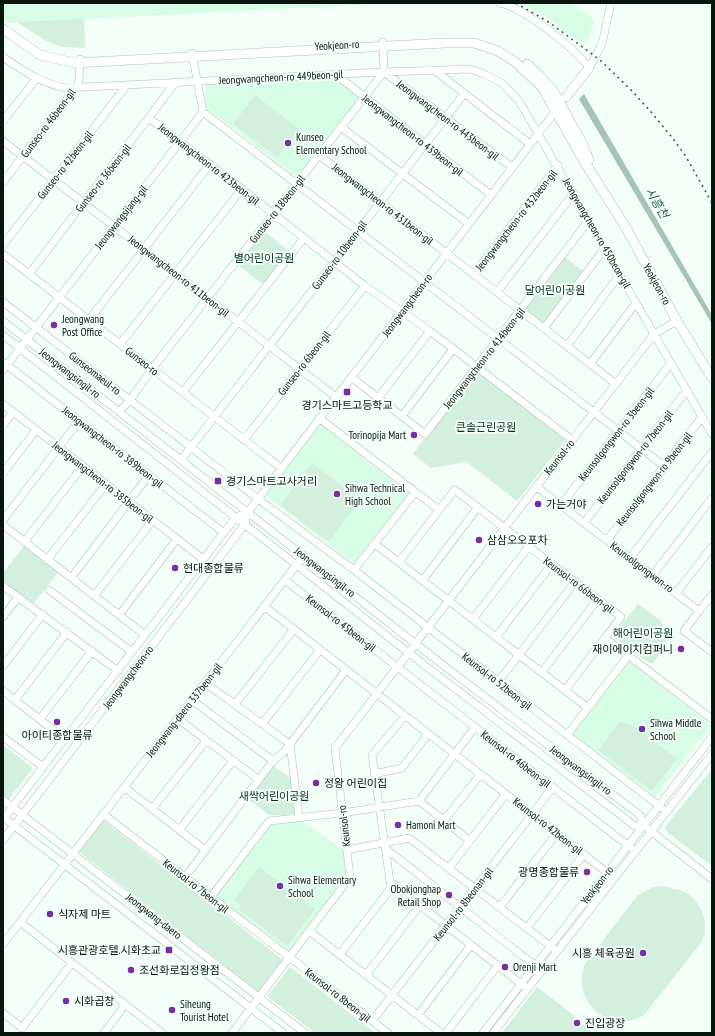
<svg xmlns="http://www.w3.org/2000/svg" width="715" height="1036" font-family="'PT Sans Narrow','Noto Sans KR',sans-serif">
<rect width="100%" height="100%" fill="#f2fef7"/>
<path fill="#d8fde7" d="M3,3H392L8,23L3,19Z
M521,3H572L594,20L588,41L581,43L549,19Z
M334,76L360,97L298,178L206,108L205,84Z
M320,424L409,493L354,564L265,495Z
M629,661L711,725L655,797L572,733Z
M301,820L343,850L346,877L289,952L215,896L269,825Z"/>
<path fill="#d3efde" d="M84,19L85,48L62,47L44,40L17,22Z
M255,95L299,129L277,157L233,124Z
M264,231L290,252L264,285L238,265Z
M565,257L584,272L544,324H542L525,312V309Z
M476,370L566,439L517,501L467,462L431,468L413,454Z
M312,463L360,500L329,542L280,505Z
M24,546L58,572L33,604L3,581V573Z
M638,604L661,621L667,645L653,663H649L615,638L614,634Z
M619,722L634,726L677,759L652,791L598,750Z
M3,745L33,768L9,799L3,794Z
M273,766L291,778L295,815H269L248,799Z
M712,769V866L667,832L665,827Z
M103,820L283,960L258,992L78,851Z
M259,867L315,909L287,946L238,909L241,905L234,900Z
M663,886C670,888 678,889 684,892C697,898 707,916 705,931C705,935 702,939 701,943L644,1015C609,1036 570,1000 585,964L637,896L653,887Z
M290,967L375,1033H315L267,996Z
M537,987L571,1013L578,1021L593,1033H502Z"/>
<path fill="#a6c4b2" d="M584,94L712,315V324L579,99Z"/>
<g fill="none" stroke-linecap="round" stroke-linejoin="round">
<g stroke="#a8c4b3" stroke-width="8">
<path id="minor" d="M500,3C524,8 575,48 589,68L602,44L611,3
M3,57C25,72 39,82 65,88L384,72L470,69L484,74L502,83L519,101L712,434
M434,70L530,144
M384,72L512,167
M335,74L491,195
M203,112L664,466
M149,118L242,189L365,286L430,331L572,440
M3,121L36,79
M341,127L469,224
M3,141L336,397
M319,155L616,384
M3,182L76,87L79,81L80,59
M3,245L127,85
M3,254L281,468
M29,274L176,82
M474,274L558,165
M497,292L574,193
M3,302L258,499L354,570L667,812
M89,320L210,164
M3,321L430,655L641,816L643,825L712,879
M544,328L605,248
M3,335L423,664L635,826L643,825
M120,344L242,189
M567,346L620,274
M3,362L224,533
M590,364L636,303
M3,370L203,112L192,53
M351,377L425,434L589,220
M183,392L304,238
M378,398L430,331
M3,404L203,559
M119,412L130,400L152,369L384,72L383,42
M402,416L453,349
M319,418L439,510L455,490L621,617L605,638L712,719
M3,425L13,412
M244,440L365,286
M181,460L464,94
M3,473L36,430
M537,487L699,611L684,631L712,652
M561,505L671,363
M3,520L79,421
M584,523L687,390
M3,525L145,635
M607,540L702,417
M24,542L83,466
M375,544L588,708
M630,558L712,452
M47,560L106,484
M399,562L439,510
M354,570L415,492
M653,575L712,498
M71,578L149,475
M285,580L635,851
M423,580L478,507
M3,586L118,671
M49,590L132,652
M676,593L712,547
M94,596L153,520
M264,606L614,878
M699,611L712,595
M119,615L177,539
M3,617L18,597
M473,619L529,546
M496,637L552,564
M3,666L43,614
M542,672L598,599
M498,682L575,582
M205,683L290,744L299,817
M565,690L605,638
M3,691L65,739
M15,700L67,632
M192,700L273,761
M235,704L294,629
M177,718L259,780
M40,719L92,651
M262,724L320,650
M567,735L628,656
M3,737L43,767
M374,774L402,768L428,734
M124,787L205,850
M3,800L305,1033
M419,801L475,727
M152,809L206,741
M103,814L388,1033
M3,817L283,1033
M3,819L236,517L248,512
M444,820L481,774
M179,830L233,761
M3,840L245,524L248,512L558,108
M385,848L538,968
M347,850L409,838L554,949
M449,868L506,794
M185,877L273,761L284,752L346,670
M390,882L524,986
M211,897L269,821L342,813L419,801L470,841
M500,907L557,833
M20,922L162,1033
M527,928L584,854
M309,931L441,1033
M3,944L304,555
M340,954L391,888L372,755L405,716
M366,975L420,905
M3,1013L22,1028L72,963
M418,1015L471,945
M372,1021L553,787
M104,1033L125,1005
M232,1033L350,877L335,748L654,334L677,321
M446,1033L498,965
M483,1033L712,737
M493,1033L712,754"/>
</g>
<g stroke="#a8c4b3" stroke-width="10">
<path id="major" d="M3,29L40,55L75,63L445,43H474L496,50L514,61L542,87L585,163L625,226L677,321L712,378
M527,64L541,77L554,92L582,143L589,160
M566,97L589,68"/>
</g>
<use href="#minor" stroke="#fff" stroke-width="7"/>
<use href="#major" stroke="#fff" stroke-width="9"/>
<path stroke="#444f49" stroke-width="1.5" stroke-dasharray="2 4" stroke-linecap="butt" d="M516,3L550,23L600,60L631,90L652,113L674,140L685,155L712,203"/>
</g>
<g fill="#762fa3" stroke="#f2fef7" stroke-width="1.5">
<circle cx="288" cy="143" r="4"/>
<circle cx="54" cy="325" r="4"/>
<rect x="343" y="388" width="8" height="8" rx="2"/>
<circle cx="414" cy="435" r="4"/>
<rect x="214" y="477" width="8" height="8" rx="2"/>
<circle cx="337" cy="494" r="4"/>
<circle cx="538" cy="504" r="4"/>
<circle cx="479" cy="540" r="4"/>
<circle cx="175" cy="568" r="4"/>
<circle cx="681" cy="649" r="4"/>
<circle cx="57" cy="722" r="4"/>
<circle cx="642" cy="729" r="4"/>
<circle cx="316" cy="783" r="4"/>
<circle cx="398" cy="825" r="4"/>
<circle cx="587" cy="872" r="4"/>
<circle cx="280" cy="886" r="4"/>
<circle cx="449" cy="895" r="4"/>
<circle cx="50" cy="914" r="4"/>
<rect x="165" y="946" width="8" height="8" rx="2"/>
<circle cx="643" cy="953" r="4"/>
<circle cx="505" cy="967" r="4"/>
<circle cx="131" cy="970" r="4"/>
<circle cx="66" cy="1001" r="4"/>
<circle cx="172" cy="1010" r="4"/>
<circle cx="577" cy="1023" r="4"/>
</g>
<g text-anchor="middle" stroke-width="4" stroke-linejoin="round" paint-order="stroke">
<g font-size="11" fill="#0a150f" stroke="#f2fef7">
<text transform="translate(337 45) rotate(-3)" y="4">Yeokjeon-ro</text>
<text transform="translate(281 77) rotate(-3)" y="4">Jeongwangcheon-ro 449beon-gil</text>
<text transform="translate(448 120) rotate(37)" y="4">Jeongwangcheon-ro 443beon-gil</text>
<text transform="translate(48 123) rotate(-53)" y="4">Gunseo-ro 46beon-gil</text>
<text transform="translate(413 135) rotate(38)" y="4">Jeongwangcheon-ro 439beon-gil</text>
<text transform="translate(209 164) rotate(38)" y="4">Jeongwangcheon-ro 423beon-gil</text>
<text transform="translate(65 165) rotate(-52)" y="4">Gunseo-ro 42beon-gil</text>
<text transform="translate(103 178) rotate(-52)" y="4">Gunseo-ro 36beon-gil</text>
<text transform="translate(383 204) rotate(38)" y="4">Jeongwangcheon-ro 431beon-gil</text>
<text transform="translate(277 209) rotate(-52)" y="4">Gunseo-ro 18beon-gil</text>
<text transform="translate(121 217) rotate(-52)" y="4">Jeongwangsijang-gil</text>
<text transform="translate(516 220) rotate(-52)" y="4">Jeongwangcheon-ro 432beon-gil</text>
<text transform="translate(597 233) rotate(60)" y="4">Jeongwangcheon-ro 450beon-gil</text>
<text transform="translate(339 255) rotate(-53)" y="4">Gunseo-ro 10beon-gil</text>
<text transform="translate(179 276) rotate(38)" y="4">Jeongwangcheon-ro 411beon-gil</text>
<text transform="translate(657 284) rotate(61)" y="4">Yeokjeon-ro</text>
<text transform="translate(407 305) rotate(-53)" y="4">Jeongwangcheon-ro</text>
<text transform="translate(484 358) rotate(-52)" y="4">Jeongwangcheon-ro 414beon-gil</text>
<text transform="translate(142 361) rotate(38)" y="4">Gunseo-ro</text>
<text transform="translate(304 363) rotate(-52)" y="4">Gunseo-ro 6beon-gil</text>
<text transform="translate(70 373) rotate(38)" y="4">Jeongwangsingil-ro</text>
<text transform="translate(95 373) rotate(38)" y="4">Gunseomaeul-ro</text>
<text transform="translate(616 434) rotate(-52)" y="4">Keunsolgongwon-ro 3beon-gil</text>
<text transform="translate(113 447) rotate(38)" y="4">Jeongwangcheon-ro 389beon-gil</text>
<text transform="translate(559 457) rotate(-52)" y="4">Keunsol-ro</text>
<text transform="translate(635 457) rotate(-52)" y="4">Keunsolgongwon-ro 7beon-gil</text>
<text transform="translate(654 479) rotate(-52)" y="4">Keunsolgongwon-ro 9beon-gil</text>
<text transform="translate(103 482) rotate(38)" y="4">Jeongwangcheon-ro 385beon-gil</text>
<text transform="translate(642 567) rotate(37)" y="4">Keunsolgongwon-ro</text>
<text transform="translate(325 572) rotate(38)" y="4">Jeongwangsingil-ro</text>
<text transform="translate(579 585) rotate(37)" y="4">Keunsol-ro 66beon-gil</text>
<text transform="translate(341 623) rotate(38)" y="4">Keunsol-ro 45beon-gil</text>
<text transform="translate(128 677) rotate(-53)" y="4">Jeongwangcheon-ro</text>
<text transform="translate(497 681) rotate(38)" y="4">Keunsol-ro 52beon-gil</text>
<text transform="translate(184 710) rotate(-52)" y="4">Jeongwang-daero 337beon-gil</text>
<text transform="translate(516 759) rotate(38)" y="4">Keunsol-ro 46beon-gil</text>
<text transform="translate(581 770) rotate(37)" y="4">Jeongwangsingil-ro</text>
<text transform="translate(344 826) rotate(-97)" y="4">Keunsol-ro</text>
<text transform="translate(548 826) rotate(38)" y="4">Keunsol-ro 42beon-gil</text>
<text transform="translate(597 885) rotate(-52)" y="4">Yeokjeon-ro</text>
<text transform="translate(196 886) rotate(38)" y="4">Keunsol-ro 7beon-gil</text>
<text transform="translate(463 904) rotate(-52)" y="4">Keunsol-ro 8beonan-gil</text>
<text transform="translate(154 916) rotate(38)" y="4">Jeongwang-daero</text>
<text transform="translate(338 995) rotate(38)" y="4">Keunsol-ro 8beon-gil</text>
</g>
<g font-size="11" fill="#0a150f" stroke="#f2fef7" text-anchor="start">
<text x="296" y="141">Kunseo<tspan x="296" dy="13">Elementary School</tspan></text>
<text x="62" y="323">Jeongwang<tspan x="62" dy="13">Post Office</tspan></text>
<text x="347" y="409" text-anchor="middle">경기스마트고등학교</text>
<text x="406" y="439" text-anchor="end">Torinopija Mart</text>
<text x="226" y="485">경기스마트고사거리</text>
<text x="345" y="492">Sihwa Technical<tspan x="345" dy="13">High School</tspan></text>
<text x="546" y="508">가는거야</text>
<text x="487" y="544">삼삼오오포차</text>
<text x="183" y="572">현대종합물류</text>
<text x="673" y="653" text-anchor="end">재이에이치컴퍼니</text>
<text x="650" y="727">Sihwa Middle<tspan x="650" dy="13">School</tspan></text>
<text x="57" y="739" text-anchor="middle">아이티종합물류</text>
<text x="324" y="787">정왕 어린이집</text>
<text x="406" y="829">Hamoni Mart</text>
<text x="579" y="876" text-anchor="end">광명종합물류</text>
<text x="288" y="884">Sihwa Elementary<tspan x="288" dy="13">School</tspan></text>
<text x="441" y="893" text-anchor="end">Obokjonghap<tspan x="441" dy="13">Retail Shop</tspan></text>
<text x="58" y="918">식자제 마트</text>
<text x="161" y="954" text-anchor="end">시흥관광호텔.시화초교</text>
<text x="635" y="957" text-anchor="end">시흥 체육공원</text>
<text x="513" y="971">Orenji Mart</text>
<text x="139" y="974">조선화로집정왕점</text>
<text x="74" y="1005">시화곱창</text>
<text x="180" y="1008">Siheung<tspan x="180" dy="13">Tourist Hotel</tspan></text>
<text x="585" y="1027">진입광장</text>
</g>
<g font-size="11" fill="#0a3320" stroke="#f2fef7">
<text x="264" y="262">별어린이공원</text>
<text x="555" y="294">달어린이공원</text>
<text x="486" y="431">큰솔근린공원</text>
<text x="643" y="637">해어린이공원</text>
<text x="274" y="800">새싹어린이공원</text>
</g>
<g font-size="12" font-style="italic" fill="#306449" stroke="#f2fef7">
<text transform="translate(657 203) rotate(60)" y="4">시흥천</text>
</g>
</g>
<rect width="715" height="1036" fill="none" stroke="#0a150f" stroke-width="8"/>
</svg>
